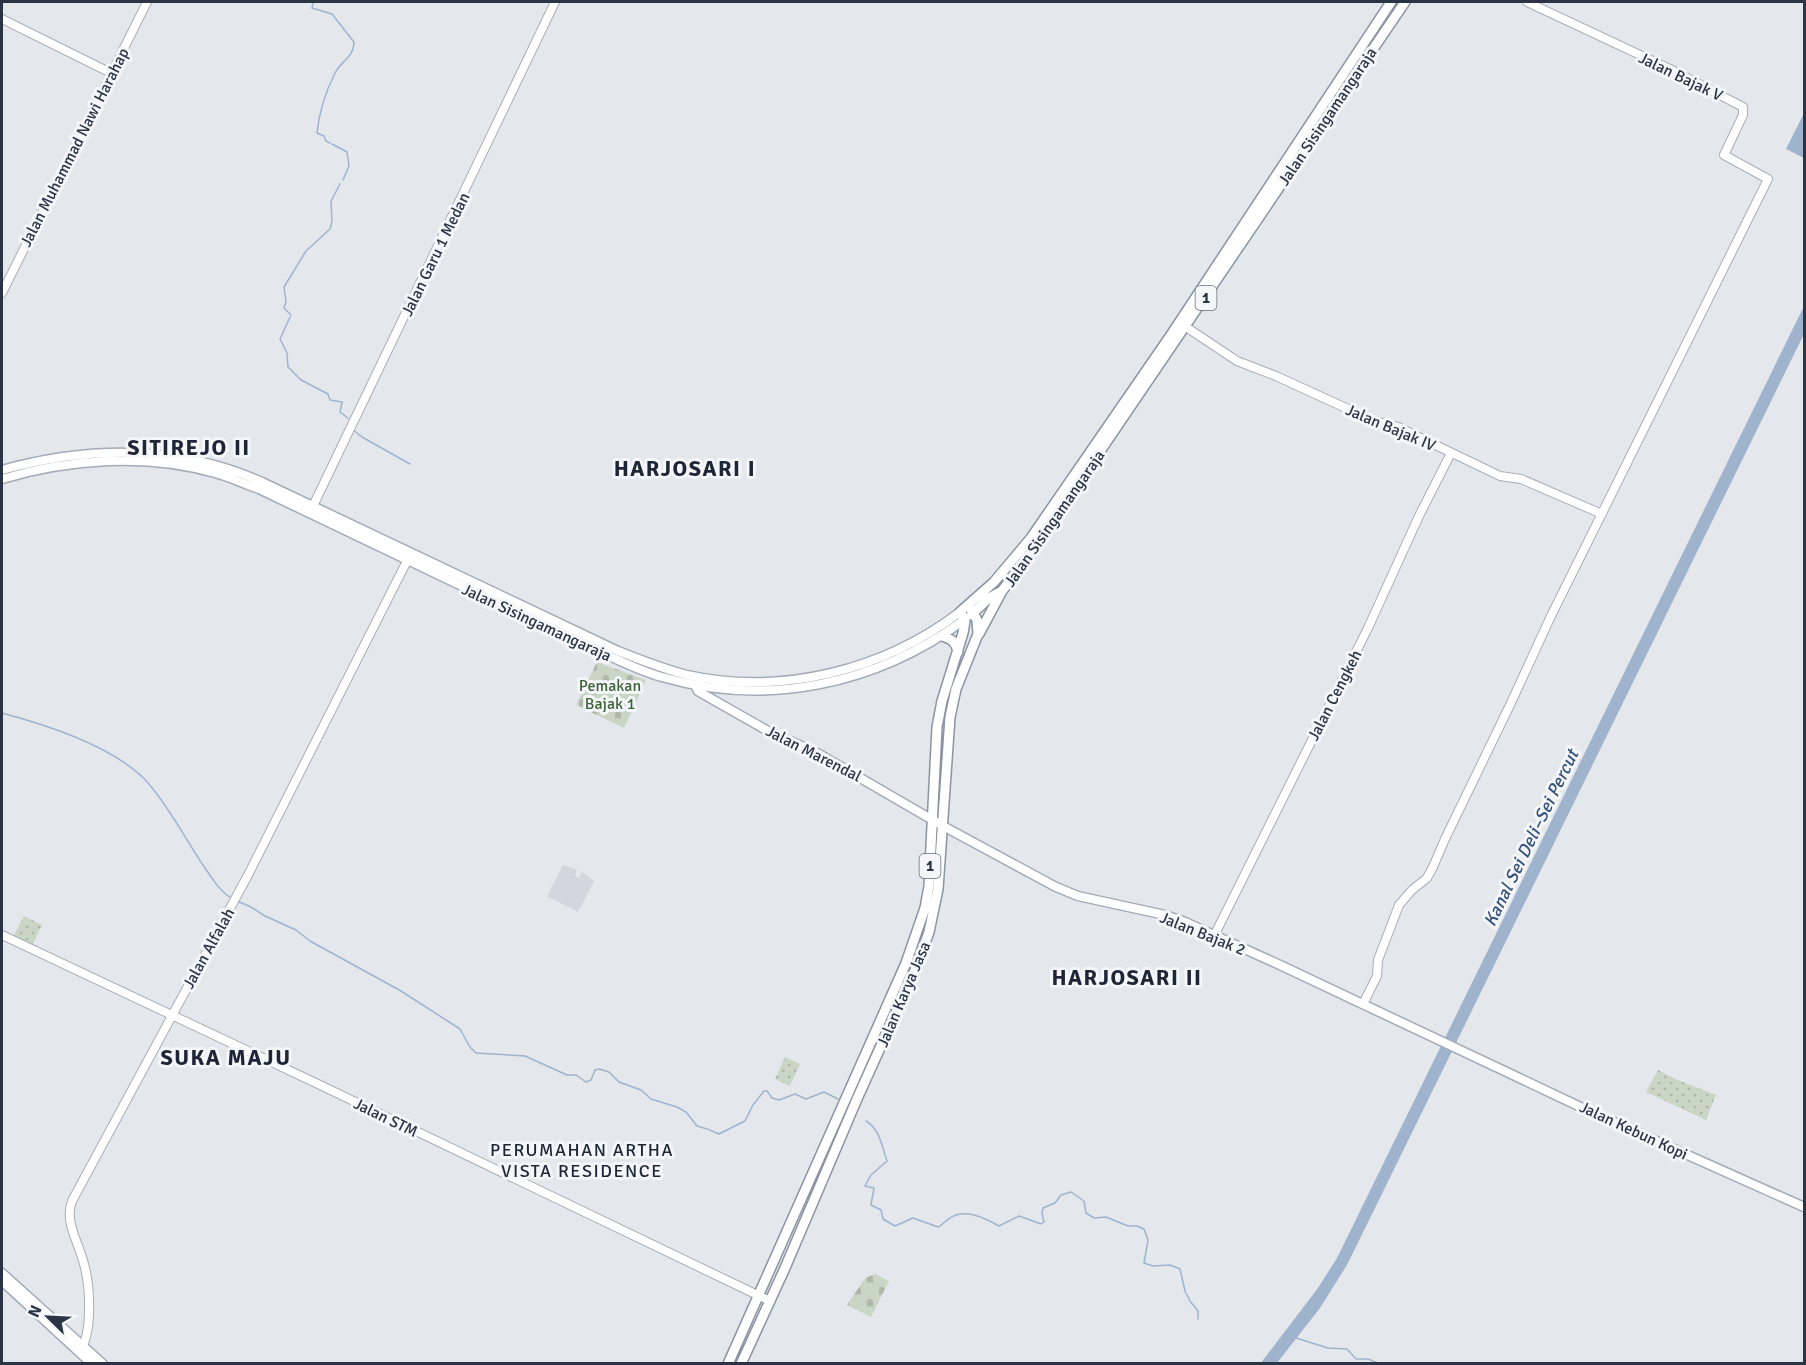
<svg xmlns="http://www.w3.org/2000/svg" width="1806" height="1365" font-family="Signika,sans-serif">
<defs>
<pattern id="grass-dots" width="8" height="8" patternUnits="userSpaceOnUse" patternTransform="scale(1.5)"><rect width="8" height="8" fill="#c9d6c5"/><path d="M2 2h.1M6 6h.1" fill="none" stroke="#adb8ab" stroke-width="1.8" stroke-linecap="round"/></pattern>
<pattern id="cemetery-stones" width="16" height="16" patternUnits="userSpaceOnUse" patternTransform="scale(1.5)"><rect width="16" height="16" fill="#c9d6c5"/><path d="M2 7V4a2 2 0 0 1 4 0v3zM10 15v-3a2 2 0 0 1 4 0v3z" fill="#adb8ab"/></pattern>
</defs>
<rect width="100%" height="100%" fill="#e4e7ec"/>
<path fill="#d2d6de" d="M563,865L577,870L575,876L579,878L582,872L594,881L578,912L547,896Z"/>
<path fill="url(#grass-dots)" d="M24,916L42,925L31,948L12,939Z
M785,1057L800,1064L790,1086L775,1079Z
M1658,1070L1675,1079L1716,1095L1706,1120L1646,1092Z"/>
<path fill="url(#cemetery-stones)" d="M597,662L646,680L624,728L576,705Z
M875,1274L889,1281L871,1317L847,1305L865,1278Z"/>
<path fill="#9fb4cc" d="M1804,113V158L1786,149Z
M1804,306V334L1347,1265L1320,1308L1277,1363L1260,1364L1318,1288L1337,1258Z"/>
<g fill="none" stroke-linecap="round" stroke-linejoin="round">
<path stroke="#9fb4cc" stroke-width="1.5" d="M313,2L312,8L332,14L354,42C354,57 341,61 335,73C326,91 319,113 317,133L324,136L326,141L330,143
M332,144L347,152L349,166L343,180
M291,315L284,308L286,302L284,287L306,251L330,229L332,221L331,201L340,184
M290,317L280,339L287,353L288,367L301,380L328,394L330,400L342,402L340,412L348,418
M352,429L362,437L410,464
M2,713C47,725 118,748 149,784C170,809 185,838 203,865C211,877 220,892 233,899
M237,901L251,907L265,916L296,930L310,941L401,991L460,1029L470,1047L476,1053L525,1056L567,1075H576L586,1082L591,1080L595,1070L599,1069L609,1072L619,1082L641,1090L651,1099L677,1107L686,1112L697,1126C706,1128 711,1130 719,1134L745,1121L753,1105L764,1091H767L772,1098L779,1100L795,1094L806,1099L824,1092L838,1099
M866,1121C880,1129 882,1147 887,1161L871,1175L865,1186L874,1188L871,1205L881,1210L883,1219L895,1226L913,1218L938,1227C943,1225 945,1221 950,1218C965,1208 985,1218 999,1226L1019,1216L1041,1224L1044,1222L1042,1213L1043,1208L1055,1203L1061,1195L1071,1192L1084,1201L1086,1213L1094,1218L1106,1217L1128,1226H1137L1144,1229L1148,1240L1144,1263L1153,1266L1170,1265L1180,1269L1185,1291L1190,1301L1198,1311V1319
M1296,1338L1328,1348L1347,1349L1356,1359H1368L1380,1364"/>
<g stroke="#a9aeb7" stroke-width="10">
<path id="secondary" d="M2,19L111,73
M2,293L147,2
M1186,327L1237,361L1276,376L1372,420L1398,427L1500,476L1521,479L1602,514
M313,506L555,2
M2,935L318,1084L770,1301
M1214,936L1368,628L1419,516L1451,453
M1363,1004L1377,976L1378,960L1399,905L1412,890L1427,878L1433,867L1445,839L1510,705L1551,616L1768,179L1724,155L1743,115V107L1670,69L1527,2
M80,1351C93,1332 90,1285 84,1264C79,1243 64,1222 72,1201L248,875L409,557"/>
</g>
<g stroke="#a3abb8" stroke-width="11">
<path id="primary" d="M2,470C89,446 178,445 262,482L618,651C641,660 663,669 687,675C782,696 884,670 960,612
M2,479C69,459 147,453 215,473C230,477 244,484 259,489L598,651C619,660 640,671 662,677C767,708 877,684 964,620
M695,685L698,691L703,694L768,731L819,754L943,826L1056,887L1078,896L1165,915L1185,922L1280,965L1587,1110L1804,1207
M2,1273L103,1364
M2,1281L92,1364"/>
</g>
<g stroke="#8b94a3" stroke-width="12">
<path id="highway" d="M971,615L989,598L1002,591L1035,547L1405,2
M979,634L1002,591
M942,636C952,639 956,642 958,652
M728,1364L906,963L925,908L929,886L937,727L942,701L963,633L965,621L960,612L994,582L1031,538L1171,335L1391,2
M741,1364L785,1268L857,1099L916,968L929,932L938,889L950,717L956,689L978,634L977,620L969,605"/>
</g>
<use href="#secondary" stroke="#fff" stroke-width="8"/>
<use href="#primary" stroke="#fff" stroke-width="8"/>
<use href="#highway" stroke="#fff" stroke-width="9"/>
</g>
<g text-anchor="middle" stroke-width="6" stroke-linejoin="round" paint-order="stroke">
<g fill="#f4f6f9" stroke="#676e7b" stroke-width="1.5">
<rect x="1195.5" y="286" width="21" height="24" rx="4.5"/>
<rect x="919.5" y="854" width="21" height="24" rx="4.5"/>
</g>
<g font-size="15" font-weight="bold" fill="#2b3445">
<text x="1206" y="303">1</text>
<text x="930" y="871">1</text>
</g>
<g font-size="16" fill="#2b3445" stroke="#f4f6f9">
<text transform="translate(1681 76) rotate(26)" y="6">Jalan Bajak V</text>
<text transform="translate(1327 116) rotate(-56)" y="6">Jalan Sisingamangaraja</text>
<text transform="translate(74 147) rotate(-63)" y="6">Jalan Muhammad Nawi Harahap</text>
<text transform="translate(435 254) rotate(-64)" y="6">Jalan Garu 1 Medan</text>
<text transform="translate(1391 427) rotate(23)" y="6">Jalan Bajak IV</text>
<text transform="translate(1054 518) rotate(-55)" y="6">Jalan Sisingamangaraja</text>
<text transform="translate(537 622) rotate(25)" y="6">Jalan Sisingamangaraja</text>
<text transform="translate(1334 695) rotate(-63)" y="6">Jalan Cengkeh</text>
<text transform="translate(814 753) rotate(27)" y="6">Jalan Marendal</text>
<text transform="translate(1203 933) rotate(22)" y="6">Jalan Bajak 2</text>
<text transform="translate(208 948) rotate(-61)" y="6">Jalan Alfalah</text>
<text transform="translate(903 994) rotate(-67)" y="6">Jalan Karya Jasa</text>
<text transform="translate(386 1117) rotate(26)" y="6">Jalan STM</text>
<text transform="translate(1634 1130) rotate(25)" y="6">Jalan Kebun Kopi</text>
</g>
<g font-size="16" fill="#3f6138" stroke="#f4f6f9">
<text x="610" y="691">Pemakan<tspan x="610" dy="18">Bajak 1</tspan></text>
</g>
<g font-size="18" font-style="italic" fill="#34527a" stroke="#f4f6f9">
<text transform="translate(1531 838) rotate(-64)" y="6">Kanal Sei Deli–Sei Percut</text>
</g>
<g font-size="18" letter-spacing="1.5" fill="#1d2536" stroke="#f4f6f9">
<text x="582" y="1156">PERUMAHAN ARTHA<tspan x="582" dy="21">VISTA RESIDENCE</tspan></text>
</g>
<g font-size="22" font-weight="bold" letter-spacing="1.5" fill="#1d2536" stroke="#f4f6f9">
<text x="189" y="455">SITIREJO II</text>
<text x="685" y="476">HARJOSARI I</text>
<text x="1127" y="985">HARJOSARI II</text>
<text x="226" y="1065">SUKA MAJU</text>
</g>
</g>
<rect width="1806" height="1365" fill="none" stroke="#2b3445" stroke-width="6"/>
<g transform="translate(48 1317) rotate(294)" stroke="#f4f6f9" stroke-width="4.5" paint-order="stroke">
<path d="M0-4.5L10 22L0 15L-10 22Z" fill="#2b3445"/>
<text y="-9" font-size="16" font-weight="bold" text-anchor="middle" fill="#2b3445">N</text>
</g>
</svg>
